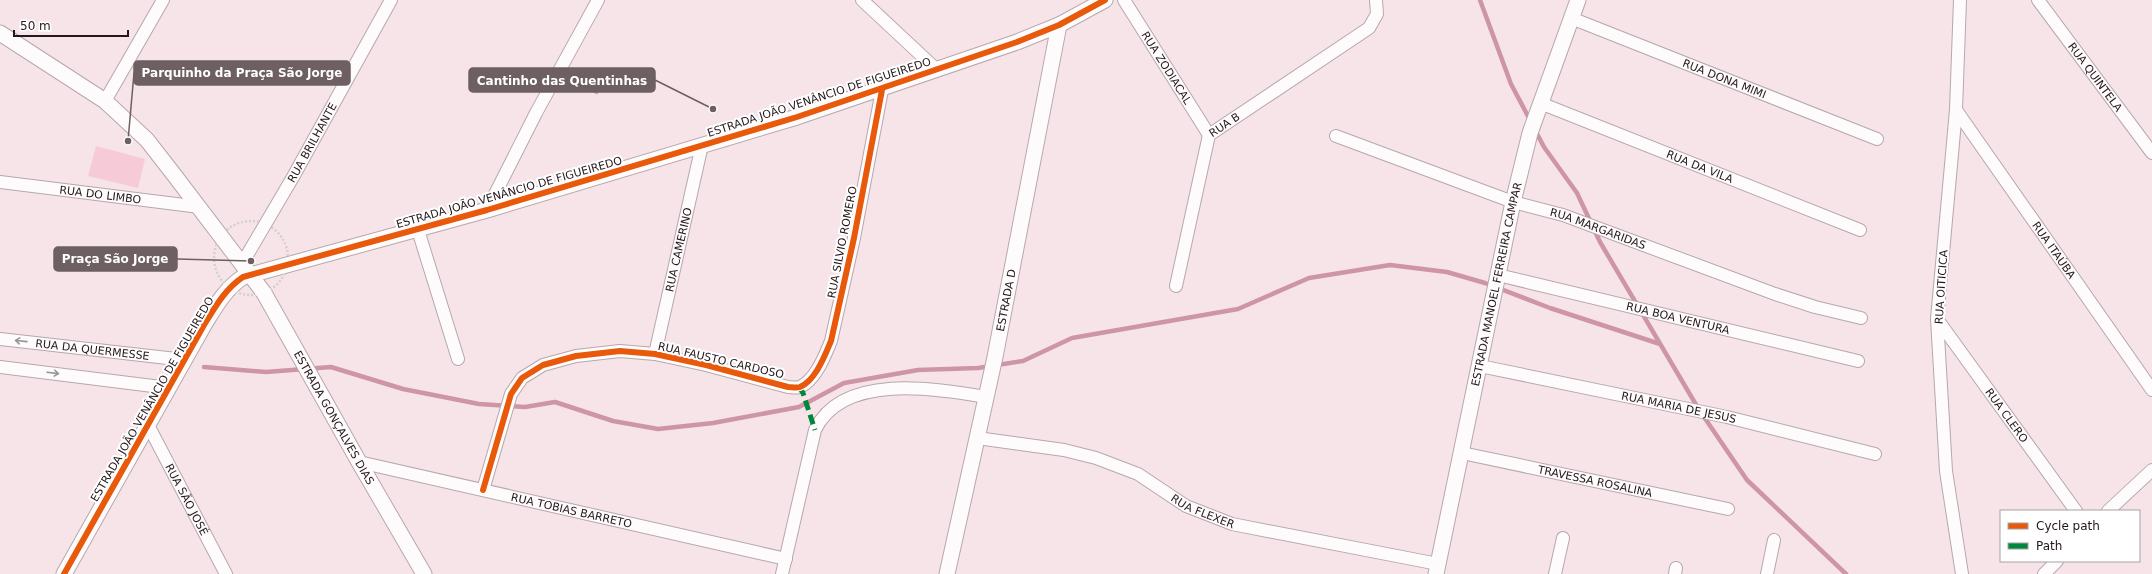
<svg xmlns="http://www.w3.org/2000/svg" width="2152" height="574" font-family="'DejaVu Sans',sans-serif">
<rect width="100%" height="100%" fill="#f7e4e9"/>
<path fill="#f6cbd7" d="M96,146L145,159L138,188L88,176Z"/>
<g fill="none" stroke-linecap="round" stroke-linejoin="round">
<path stroke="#ce95a6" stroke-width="4.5" d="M1480,0L1511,84L1530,120
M1535,130L1544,147L1577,193L1600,242L1698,408
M204,367L266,372L331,367L403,389L479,404L525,407L555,402L613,421L658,429L713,423L799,407L844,383L918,370L978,368L1023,361L1072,338L1238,309L1309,278L1390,265L1447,272L1485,283L1550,308L1660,344
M1702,414L1747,480L1846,574"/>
</g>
<path fill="#d4c6ca" stroke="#b2a4a8" d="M583,72L603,83L597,94L577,83Z"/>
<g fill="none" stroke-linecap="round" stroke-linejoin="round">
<g stroke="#b6a8ac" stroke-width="14">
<g id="minor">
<path d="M862,0L937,70"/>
<path id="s1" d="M1124,0L1209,135"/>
<path d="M1960,0L1956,110L1937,319L1946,471L1962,574"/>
<path id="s2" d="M2038,0L2152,153"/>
<path id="s3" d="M1571,18L1877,139"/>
<path d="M105,101L163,0"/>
<path id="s4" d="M1540,103L1860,230"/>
<path id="s5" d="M1956,110L2152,390"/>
<path id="s6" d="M1336,136L1513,202L1563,215L1775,294L1815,307L1861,318"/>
<path id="s7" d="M0,182L200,207"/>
<path d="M487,210L536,113L598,0"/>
<path d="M418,230L458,359"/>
<path id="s8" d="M243,262L293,177L391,0"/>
<path id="s9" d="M1498,275L1858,361"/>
<path id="s10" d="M1176,286L1209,135L1369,28L1377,14L1376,0"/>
<path id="s11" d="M1937,319L2076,511"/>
<path id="s12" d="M0,339L185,360"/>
<path id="s13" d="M655,354L702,145"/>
<path id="s14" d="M1480,366L1727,417L1875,454"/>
<path d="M0,367L169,388"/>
<path id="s15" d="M148,425L226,574"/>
<path id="s16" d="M977,438L1064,450L1096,458L1138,474L1186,506L1232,524L1438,564"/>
<path id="s17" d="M1462,453L1728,509"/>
<path id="s18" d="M359,462L786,559"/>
<path d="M483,490L511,394L522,378L543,365L576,356L620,351L655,354L706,365L788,387C791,387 797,388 800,387C816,380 825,355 831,341L854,238L882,90"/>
<path d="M2108,511L2152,470"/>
<path d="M782,574L815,430C842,373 935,388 985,397"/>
<path d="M1555,574L1563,538"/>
<path d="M1675,574L1676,568"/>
<path d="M1767,574L1774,540"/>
<path d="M2044,574L2057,561"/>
</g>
</g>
<g stroke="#b6a8ac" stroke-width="17">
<g id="tertiary">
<path id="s19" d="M0,33L105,101L147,140L175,176L264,293L359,462L424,574"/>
<path d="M64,574L204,325C215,307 225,289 243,277L487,210L797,117L1017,42L1059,25L1105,0"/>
<path id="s20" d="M947,574L995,357L1059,25"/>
<path id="s21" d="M1436,574L1513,202L1530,133L1578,0"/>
</g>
</g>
<path stroke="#d4cfd0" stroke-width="2.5" stroke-dasharray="2 2" stroke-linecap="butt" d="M214 258a37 37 0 1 1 74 0a37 37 0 1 1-74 0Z"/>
<use href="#minor" stroke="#fefbfc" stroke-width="12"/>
<use href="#tertiary" stroke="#fefbfc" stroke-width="15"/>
<path stroke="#00873e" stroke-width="5" stroke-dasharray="10 5" stroke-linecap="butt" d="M799,387L803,393L815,430"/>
<g stroke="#fff" stroke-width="8">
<path id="cycleway" d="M483,490L511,394L522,378L543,365L576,356L620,351L655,354L706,365L788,387C791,387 797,388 800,387C816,380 825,355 831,341L854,238L882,90
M64,574L204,325C215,307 225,289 243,277L487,210L797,117L1017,42L1059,25L1105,0"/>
</g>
<use href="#cycleway" stroke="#e8590c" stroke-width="6"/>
</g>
<defs><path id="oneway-shaft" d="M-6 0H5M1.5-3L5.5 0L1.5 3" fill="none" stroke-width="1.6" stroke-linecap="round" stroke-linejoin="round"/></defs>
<g stroke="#9b9496">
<use href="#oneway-shaft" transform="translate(21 341) rotate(-174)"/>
<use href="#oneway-shaft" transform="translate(53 373) rotate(7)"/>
</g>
<g text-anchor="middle" stroke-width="4" stroke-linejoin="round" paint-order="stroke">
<g font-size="11" fill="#23171a" stroke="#fff">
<text dy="4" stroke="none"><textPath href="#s1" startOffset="80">RUA ZODIACAL</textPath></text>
<text dy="4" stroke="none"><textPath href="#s2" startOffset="96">RUA QUINTELA</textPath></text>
<text dy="4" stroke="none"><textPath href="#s3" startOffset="165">RUA DONA MIMI</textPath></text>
<text transform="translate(819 97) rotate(-18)" y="4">ESTRADA JOÃO VENÂNCIO DE FIGUEIREDO</text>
<text dy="4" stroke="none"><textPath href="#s10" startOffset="173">RUA B</textPath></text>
<text dy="4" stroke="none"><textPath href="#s8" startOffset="138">RUA BRILHANTE</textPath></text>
<text dy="4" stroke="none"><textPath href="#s4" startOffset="172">RUA DA VILA</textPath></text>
<text transform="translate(509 192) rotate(-16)" y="4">ESTRADA JOÃO VENÂNCIO DE FIGUEIREDO</text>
<text dy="4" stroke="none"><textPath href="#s7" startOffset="101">RUA DO LIMBO</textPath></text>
<text dy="4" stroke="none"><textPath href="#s6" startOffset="278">RUA MARGARIDAS</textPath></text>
<text transform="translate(842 242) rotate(-79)" y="4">RUA SILVIO ROMERO</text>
<text dy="4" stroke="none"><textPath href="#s13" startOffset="107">RUA CAMERINO</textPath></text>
<text dy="4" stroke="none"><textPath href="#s5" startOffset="171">RUA ITAÚBA</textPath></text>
<text dy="4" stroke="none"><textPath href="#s21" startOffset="296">ESTRADA MANOEL FERREIRA CAMPAR</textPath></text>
<text transform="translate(1941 287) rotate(-86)" y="4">RUA OITICICA</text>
<text dy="4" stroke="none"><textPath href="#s20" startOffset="280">ESTRADA D</textPath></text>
<text dy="4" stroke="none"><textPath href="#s9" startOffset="185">RUA BOA VENTURA</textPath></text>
<text dy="4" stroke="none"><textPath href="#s12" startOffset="93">RUA DA QUERMESSE</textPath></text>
<text transform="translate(721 360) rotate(13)" y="4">RUA FAUSTO CARDOSO</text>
<text transform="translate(152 399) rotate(-60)" y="4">ESTRADA JOÃO VENÂNCIO DE FIGUEIREDO</text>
<text dy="4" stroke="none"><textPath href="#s14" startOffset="203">RUA MARIA DE JESUS</textPath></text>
<text dy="4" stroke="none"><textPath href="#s11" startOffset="119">RUA CLERO</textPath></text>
<text dy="4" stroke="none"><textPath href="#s19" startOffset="518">ESTRADA GONÇALVES DIAS</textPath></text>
<text dy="4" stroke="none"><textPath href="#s17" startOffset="136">TRAVESSA ROSALINA</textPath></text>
<text dy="4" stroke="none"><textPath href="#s15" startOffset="84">RUA SÃO JOSÉ</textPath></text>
<text dy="4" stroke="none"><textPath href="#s16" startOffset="241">RUA FLEXER</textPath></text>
<text dy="4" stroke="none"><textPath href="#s18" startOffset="218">RUA TOBIAS BARRETO</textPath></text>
</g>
</g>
<path fill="none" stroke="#6d5f62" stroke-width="1.5" d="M128 141L134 73M713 109L655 80M251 261L177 259"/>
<g fill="#6d5f62" stroke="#fff" stroke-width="1.5">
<circle cx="128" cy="141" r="4"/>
<circle cx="713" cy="109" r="4"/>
<circle cx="251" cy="261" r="4"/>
</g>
<g fill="#6d5f62" stroke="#6d5f62" stroke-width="1.5">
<rect x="134" y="61" width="216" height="24" rx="4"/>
<rect x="469" y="68" width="186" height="24" rx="4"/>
<rect x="54" y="247" width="123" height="24" rx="4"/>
</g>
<g font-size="12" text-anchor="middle" font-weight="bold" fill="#fff">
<text x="242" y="77">Parquinho da Praça São Jorge</text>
<text x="562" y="85">Cantinho das Quentinhas</text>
<text x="115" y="263">Praça São Jorge</text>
</g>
<rect x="2000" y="510" width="140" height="52" fill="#ffffff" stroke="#a7a2a3"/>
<rect x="2008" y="523" width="20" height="6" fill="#e8590c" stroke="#a7a2a3"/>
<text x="2036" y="530" font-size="12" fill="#23171a">Cycle path</text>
<rect x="2008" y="543" width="20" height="6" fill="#00873e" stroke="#a7a2a3"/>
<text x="2036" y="550" font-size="12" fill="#23171a">Path</text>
<path d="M14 30v6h114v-6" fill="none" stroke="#23171a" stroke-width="2"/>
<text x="20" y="30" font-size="12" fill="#23171a" stroke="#ffffff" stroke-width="3" paint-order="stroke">50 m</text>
</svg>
